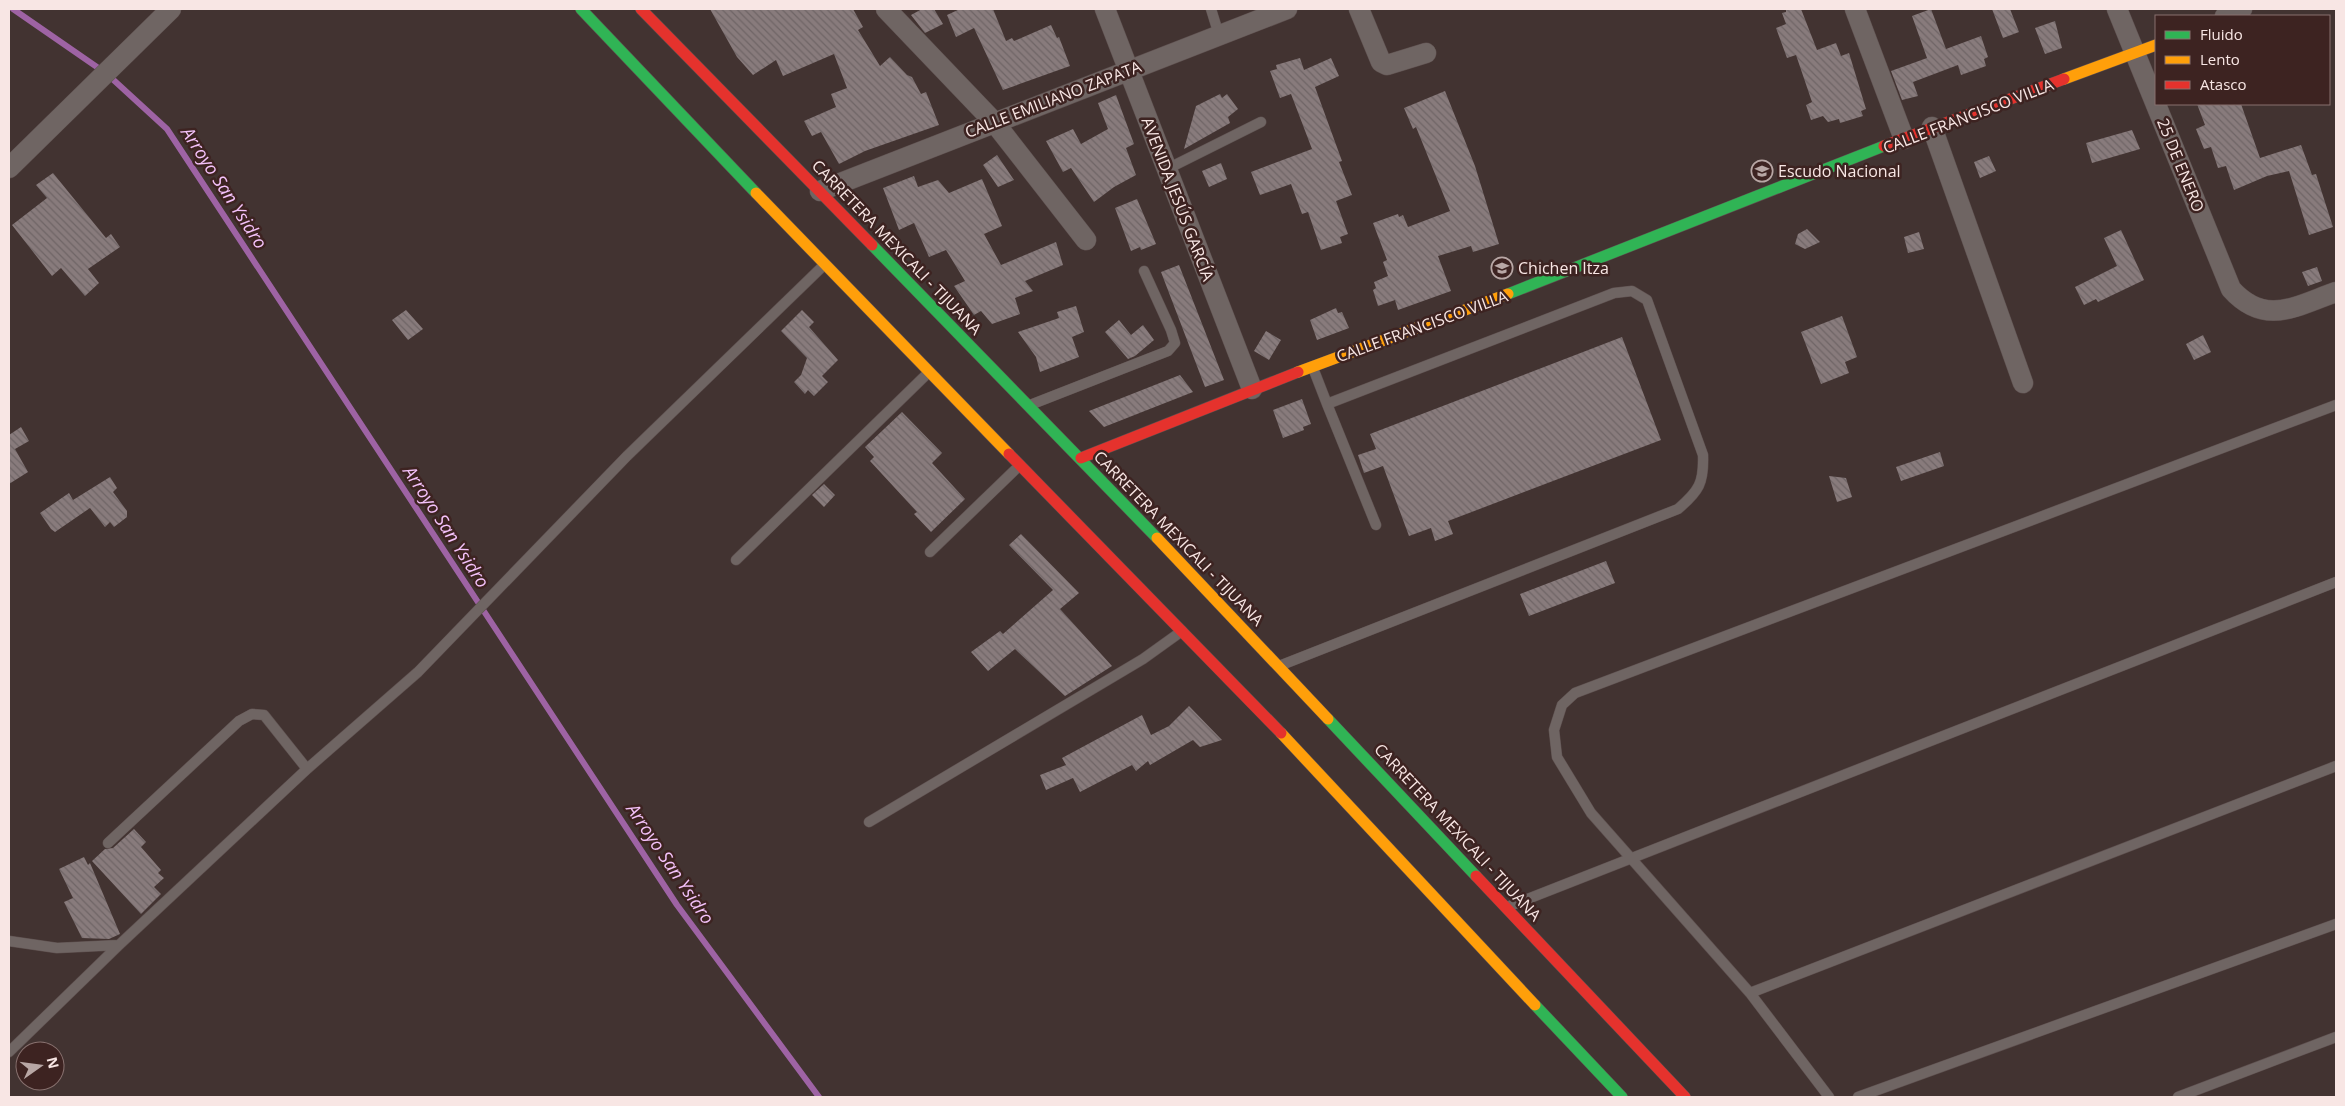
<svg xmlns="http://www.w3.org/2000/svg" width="2345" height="1106" font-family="'Open Sans',sans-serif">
<defs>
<pattern id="building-back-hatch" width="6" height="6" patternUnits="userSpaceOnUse" patternTransform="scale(1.25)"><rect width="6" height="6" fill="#887b7c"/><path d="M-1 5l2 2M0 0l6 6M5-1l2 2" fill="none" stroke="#6f6566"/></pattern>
</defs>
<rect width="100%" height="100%" fill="#423331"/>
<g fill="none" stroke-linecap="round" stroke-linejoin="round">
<path stroke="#9e63a4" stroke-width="6" d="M13,9L107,74L167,129L677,905L819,1097"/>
</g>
<path fill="url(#building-back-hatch)" d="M710,9H853L863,27L858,30L880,66L890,57L907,75L912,77L921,94L926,92L939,125L865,151L839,164L821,132L812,136L804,121L836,107L831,94L847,88L834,54L783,76L776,60L753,75L737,57Z
M922,9H934L943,24L925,33L911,15Z
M960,9H993L1006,41L1012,38L1014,41L1051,25L1057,38L1059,37L1070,66L1003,90L974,28L956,37L947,15Z
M1786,9H1801L1817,50L1836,43L1841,56L1849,53L1866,109L1861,111L1863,116L1840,123L1839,119L1828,122L1823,116L1811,120L1806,105L1812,102L1796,55L1787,58L1776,28L1786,24L1782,13L1786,12Z
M1931,9L1946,49L1981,36L1988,57L1984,59L1986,66L1961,75L1958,65L1913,82L1918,96L1902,100L1891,71L1927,58L1912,16Z
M1992,9H2010L2019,32L2003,38Z
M2055,21L2062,48L2045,54L2035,28Z
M1300,58L1304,70L1331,58L1339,76L1315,87L1342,161L1339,162L1352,195L1336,201L1348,234L1340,237L1342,243L1321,250L1308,212L1302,214L1291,184L1260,195L1251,172L1312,149L1291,94L1280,98L1270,71L1277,69L1276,65Z
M1445,91L1475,166L1499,244L1473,252L1471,246L1438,256L1451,291L1398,310L1395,300L1378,306L1373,290L1376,288L1374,282L1388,276L1383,262L1387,260L1373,223L1398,214L1399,217L1403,215L1408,227L1450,211L1416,127L1413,129L1404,108Z
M1220,94L1222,98L1227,94L1238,109L1228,117L1230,123L1184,149L1196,106Z
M1116,95L1134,144L1126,148L1136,175L1114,187L1094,202L1071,168L1063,172L1046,141L1073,129L1081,144L1108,129L1098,103Z
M2197,104H2241L2260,158L2301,145L2312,175L2316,174L2333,227L2309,235L2289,171L2267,176L2234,190L2226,166L2218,168L2211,147L2204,149L2196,129L2205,125Z
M2132,130L2140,149L2092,163L2086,143Z
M997,155L1014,180L998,187L983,165Z
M1989,156L1996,171L1980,178L1974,162Z
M1221,163L1227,179L1209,187L1202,171Z
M53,173L106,238L111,234L120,247L88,269L99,283L85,296L61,268L52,276L12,225L47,198L36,185Z
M914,176L918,187L938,180L949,193L982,179L1002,226L984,234L1001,265L1056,242L1063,265L1025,281L1033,291L1015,298L1020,314L992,324L981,311L974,315L954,286L965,281L946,250L929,257L914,223L899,230L883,188Z
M1137,199L1156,244L1141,250L1140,247L1131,251L1115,208Z
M1807,229L1820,242L1805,249L1795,244L1798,234Z
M2121,230L2144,280L2098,302L2096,299L2084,305L2075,287L2117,266L2104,238Z
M1919,232L1924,249L1908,253L1904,237Z
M1179,265L1224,380L1205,387L1161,272Z
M2317,267L2322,281L2308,286L2302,272Z
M1076,306L1084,332L1072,337L1079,357L1040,372L1036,357L1018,332L1059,318L1057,312Z
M1336,308L1338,313L1342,312L1349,328L1317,340L1310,320Z
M406,310L423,329L408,340L392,320Z
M802,310L814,322L809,327L838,360L822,376L828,382L814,396L808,390L805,394L794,382L801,375L807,358L781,331Z
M1842,316L1857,357L1845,362L1849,373L1821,384L1801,332Z
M1119,320L1131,335L1143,325L1154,340L1135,356L1128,359L1105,332Z
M1266,331L1281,340L1269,360L1254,351Z
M2203,335L2211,352L2194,360L2186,344Z
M1622,337L1661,440L1448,521L1453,534L1435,541L1431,528L1409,536L1383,466L1364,473L1358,455L1376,449L1370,434Z
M1180,375L1193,392L1104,427L1089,411Z
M1302,399L1311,424L1303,427L1304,430L1283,438L1273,410Z
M902,412L942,453L932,463L965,499L931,532L914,514L917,512L870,461L874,457L865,447Z
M21,427L29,441L15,449L28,472L9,484V435Z
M1940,452L1944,466L1901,481L1896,467Z
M1829,476L1846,478L1852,497L1837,502Z
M110,477L117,488L113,492L127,511V517L114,527L110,522L105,527L90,508L55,532L51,529L40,513L69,493L73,500Z
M824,484L835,495L824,507L812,495Z
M1021,534L1079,593L1060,609L1112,666L1065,696L1015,649L988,671L971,652L1000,631L1003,634L1053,590L1009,545Z
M1606,561L1615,583L1529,616L1520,594Z
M1189,706L1222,740L1200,747L1193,740L1150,765L1148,761L1136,771L1132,765L1080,792L1073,778L1046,790L1040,775L1066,765L1062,758L1142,715L1151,735L1169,726Z
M134,829L146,842L141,847L161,870L158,873L164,878L154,887L161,894L141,914L92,861L105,849L113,848Z
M84,857L88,865L90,863L120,934L109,939L82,938L64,902L73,898L59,869Z"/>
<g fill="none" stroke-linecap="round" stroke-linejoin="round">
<g stroke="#5e504f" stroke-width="11">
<path id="lane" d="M1211,9L1219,35
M1167,169L1261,122
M1327,404L1376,525
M1030,405L1168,351L1175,343L1171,330L1144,271
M930,552L1020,465
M736,560L929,372
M1279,666L1678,509C1699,491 1704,483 1703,455L1647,300L1632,291L1614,293L1327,404L1313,368
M869,822L1143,659L1182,631
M108,843L239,721L252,714L264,715L307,769
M1507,907L2336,582
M9,941L57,948L119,945
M1750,993L2336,766
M9,1052L119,945L307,769L418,672L627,456L824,265
M1829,1097L1750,993L1591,813L1557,757L1554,730L1562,705L1575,693L2336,405
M1858,1097L2336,924
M2178,1097L2336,1037"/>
</g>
<g stroke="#5e504f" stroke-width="21">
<path id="street" d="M886,9L994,122L1086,240
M1105,9L1252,389
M1359,9L1381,62L1387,65L1426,53
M1855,9L1904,139
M2117,9L2231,289C2265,327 2296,306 2336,292
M2225,16L2242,9
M1932,127L2023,383
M9,168L171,9
M820,191L1287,9"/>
</g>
<g stroke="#5e504f" stroke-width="12">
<path id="fast" d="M581,9L756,193
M872,245L1157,538
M1508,294L1884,146
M1328,719L1476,876
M1535,1005L1622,1097"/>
</g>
<g stroke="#5e504f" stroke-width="12">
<path id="slow" d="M2064,79L2156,45
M756,193L1009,454
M1298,372L1508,294
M1157,538L1328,719
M1281,733L1535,1005"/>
</g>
<g stroke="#5e504f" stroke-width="12">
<path id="jam" d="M641,9L872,245
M1884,146L2064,79
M1009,454L1281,733
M1081,458L1298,372
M1476,876L1685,1097"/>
</g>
<use href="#lane" stroke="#6f6563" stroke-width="10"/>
<use href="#street" stroke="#6f6563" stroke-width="20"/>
<use href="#fast" stroke="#30b455" stroke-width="11"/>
<use href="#slow" stroke="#ff9f0a" stroke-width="11"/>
<use href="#jam" stroke="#e5322d" stroke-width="11"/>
</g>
<defs>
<g id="school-ring" transform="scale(1.125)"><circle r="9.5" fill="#3d2321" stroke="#b8a7a5" stroke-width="1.5"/><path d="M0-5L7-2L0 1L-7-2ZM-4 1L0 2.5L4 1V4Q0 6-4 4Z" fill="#b8a7a5"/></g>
</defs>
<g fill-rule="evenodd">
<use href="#school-ring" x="1762" y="171"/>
<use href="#school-ring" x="1502" y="268"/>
</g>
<g text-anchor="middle" stroke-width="5" stroke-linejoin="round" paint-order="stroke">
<g font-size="16" fill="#f8e6e4" stroke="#3d2321">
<text transform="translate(1053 99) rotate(-21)" y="6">CALLE EMILIANO ZAPATA</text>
<text transform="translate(1968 116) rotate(-21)" y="6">CALLE FRANCISCO VILLA</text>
<text transform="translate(2181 165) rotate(68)" y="6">25 DE ENERO</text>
<text transform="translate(1178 199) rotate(69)" y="6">AVENIDA JESÚS GARCÍA</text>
<text transform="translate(897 247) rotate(46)" y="6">CARRETERA MEXICALI - TIJUANA</text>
<text transform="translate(1422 326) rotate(-20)" y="6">CALLE FRANCISCO VILLA</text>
<text transform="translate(1179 538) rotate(46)" y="6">CARRETERA MEXICALI - TIJUANA</text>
<text transform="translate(1458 832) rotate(47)" y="6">CARRETERA MEXICALI - TIJUANA</text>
</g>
<g font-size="16" fill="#f8e6e4" stroke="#3d2321" text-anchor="start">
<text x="1778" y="177">Escudo Nacional</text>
<text x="1518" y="274">Chichen Itza</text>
</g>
<g font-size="18" font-style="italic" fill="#f4c2fa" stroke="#3d2321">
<text transform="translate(224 188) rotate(57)" y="6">Arroyo San Ysidro</text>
<text transform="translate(446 527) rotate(57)" y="6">Arroyo San Ysidro</text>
<text transform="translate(670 864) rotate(56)" y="6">Arroyo San Ysidro</text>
</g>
</g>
<rect width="2345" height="1106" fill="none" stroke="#f8e6e4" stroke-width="20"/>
<rect x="2155" y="15" width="175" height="90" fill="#3d2321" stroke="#88716f"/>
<rect x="2165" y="31" width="25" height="8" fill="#30b455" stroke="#88716f"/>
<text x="2200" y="40" font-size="15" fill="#f8e6e4">Fluido</text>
<rect x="2165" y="56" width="25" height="8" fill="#ff9f0a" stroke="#88716f"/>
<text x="2200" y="65" font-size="15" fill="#f8e6e4">Lento</text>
<rect x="2165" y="81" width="25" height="8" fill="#e5322d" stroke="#88716f"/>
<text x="2200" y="90" font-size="15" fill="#f8e6e4">Atasco</text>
<g transform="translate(40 1066) rotate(76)"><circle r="24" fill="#3d2321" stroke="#88716f"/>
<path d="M0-4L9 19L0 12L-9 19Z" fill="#b8a7a5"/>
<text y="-8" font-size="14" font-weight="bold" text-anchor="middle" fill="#f8e6e4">N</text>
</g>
</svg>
